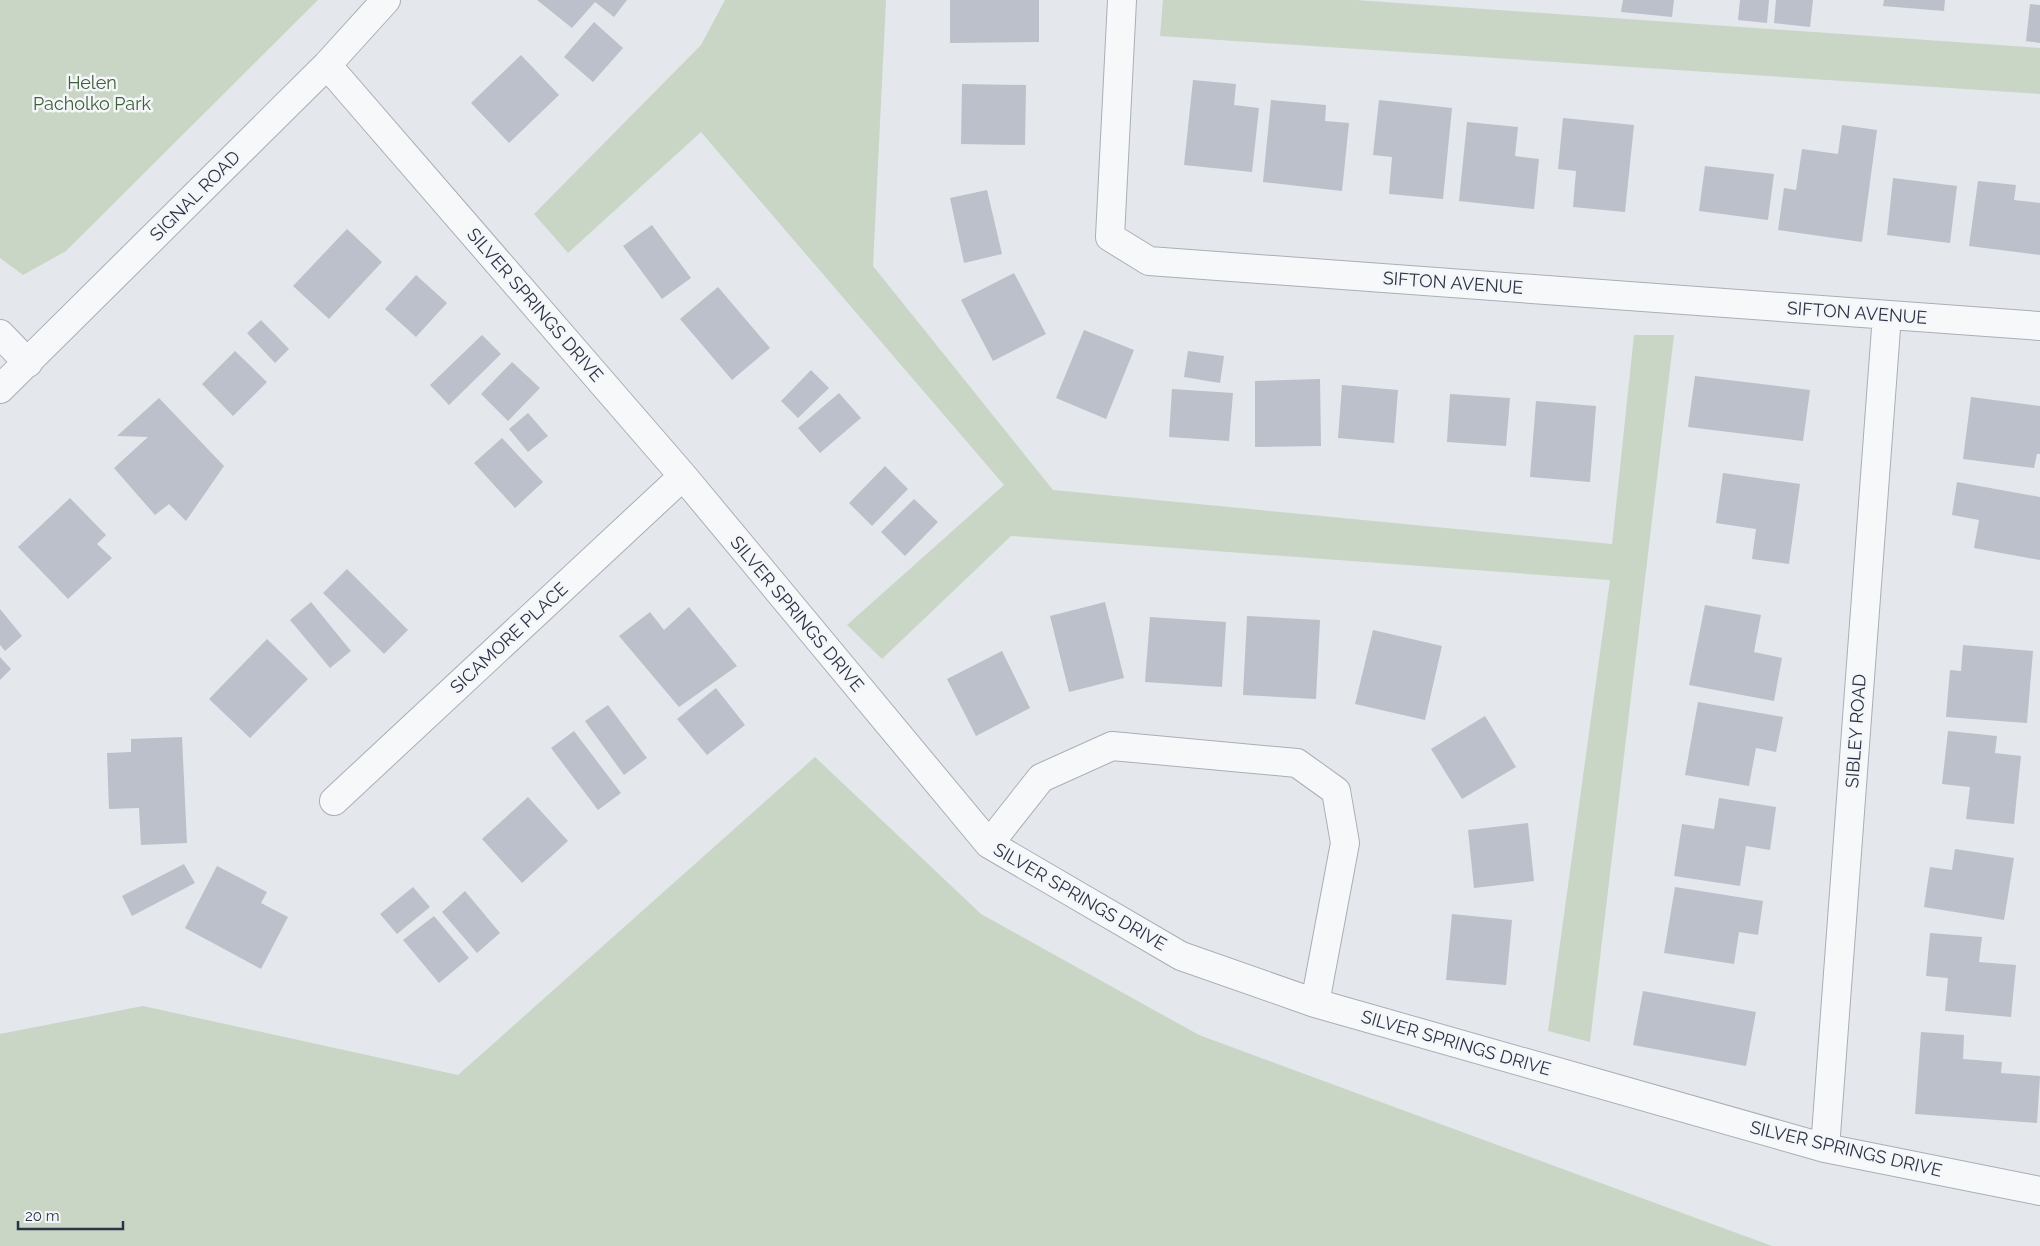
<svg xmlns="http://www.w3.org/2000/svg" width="2040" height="1246" font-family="Raleway,sans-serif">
<rect width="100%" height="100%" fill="#e4e7ec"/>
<path fill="#c9d6c5" d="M0,0H318L66,251L23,275L0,258Z
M725,0H886L873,266L1053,490L1612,544L1634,335H1674L1590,1042L1548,1031L1610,580L1011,536L882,659L847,625L1004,485L701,132L568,253L534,214L701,45Z
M1163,0H1356L2040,48V94L1160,36Z
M815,757L981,914L1199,1035L1772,1246H0V1034L143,1006L458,1075Z"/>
<path fill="#bbc0ca" d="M537,0H627L614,17L595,2L572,28Z
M950,0H1039V42L950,43Z
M1623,0H1674L1672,17L1621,12Z
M1740,0H1769L1767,23L1738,20Z
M1776,0H1813L1810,27L1774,23Z
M1884,0H1945L1944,11L1883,6Z
M2030,4L2040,5V43L2026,41Z
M594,22L623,48L593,82L564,57Z
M521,55L559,95L509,143L471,103Z
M1193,80L1236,84L1234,105L1259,108L1252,172L1184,165Z
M962,84L1026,85L1025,145L961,144Z
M1271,100L1326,105L1325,121L1349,123L1342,191L1263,182Z
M1379,100L1452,108L1443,199L1389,194L1392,157L1373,155Z
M1563,118L1634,125L1625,212L1573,207L1576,171L1558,169Z
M1467,122L1518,127L1515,156L1539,159L1534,209L1459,201Z
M1842,125L1877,130L1862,242L1778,230L1784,188L1796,190L1802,149L1838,154Z
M1705,166L1774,174L1768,220L1699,211Z
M1893,178L1957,186L1950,243L1887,235Z
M1978,181L2016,185L2014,200L2040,203V255L1969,246Z
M987,190L1002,254L964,263L950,198Z
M652,225L691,278L662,299L623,246Z
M347,229L382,262L329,319L293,286Z
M1014,273L1046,334L993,361L961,300Z
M416,275L447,303L416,337L385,309Z
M718,287L770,348L732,380L680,319Z
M261,320L289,349L275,363L247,333Z
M1084,330L1134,350L1106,419L1056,398Z
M482,335L501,354L449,405L430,385Z
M235,351L267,382L233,416L202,384Z
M1188,351L1224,356L1220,383L1184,377Z
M512,362L540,388L508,421L481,394Z
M811,370L829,388L798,418L781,401Z
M1695,376L1810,390L1803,441L1688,427Z
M1320,379L1321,446L1255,447V381Z
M1342,385L1398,390L1394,443L1338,438Z
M1172,389L1233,393L1229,441L1169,437Z
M839,393L861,418L820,453L798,428Z
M1450,394L1510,398L1506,446L1447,442Z
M1971,397L2040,406V454H2037L2034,468L1963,459Z
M159,398L224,466L186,521L169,504L155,515L114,468L148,437L117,436Z
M1536,401L1596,406L1590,482L1530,477Z
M528,413L548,436L528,452L509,429Z
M502,438L543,482L515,508L474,463Z
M885,466L908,489L872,526L849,503Z
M1723,473L1800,484L1789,564L1752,559L1756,529L1716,523Z
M1957,482L2040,497V560L1974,548L1979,520L1952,515Z
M70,498L106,535L97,544L112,558L68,599L18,547Z
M914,499L938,522L905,556L881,532Z
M347,569L408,630L384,654L323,593Z
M311,602L351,651L330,668L290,620Z
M1105,602L1124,678L1069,692L1050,616Z
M1705,605L1761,615L1754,652L1782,658L1774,701L1689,685Z
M689,607L737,666L679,707L619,636L650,612L664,630Z
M0,609L22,636L5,651L0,645Z
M1247,616L1320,620L1316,699L1243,695Z
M1150,617L1226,622L1222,687L1145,682Z
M1373,630L1442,646L1425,720L1355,704Z
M267,639L308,679L250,738L209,699Z
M1963,645L2033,651L2027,723L1946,717L1950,670L1961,671Z
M1002,651L1030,708L976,736L947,679Z
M0,657L11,669L0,680Z
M716,688L745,725L707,755L677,719Z
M1698,702L1783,717L1776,752L1756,748L1749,786L1685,775Z
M608,705L647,758L624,775L585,721Z
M1485,716L1516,767L1462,799L1431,749Z
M574,731L621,793L598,810L551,748Z
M1948,731L1997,736L1995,753L2021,756L2014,824L1966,819L1970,787L1942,784Z
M182,737L187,843L141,845L139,808L109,809L107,753L131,752V739Z
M528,797L568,841L522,883L482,839Z
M1719,798L1776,807L1770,850L1746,846L1740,886L1674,876L1682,824L1714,829Z
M1528,823L1534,881L1474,888L1468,830Z
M1955,849L2014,858L2004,920L1924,907L1930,867L1952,870Z
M184,864L195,883L132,916L122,896Z
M217,866L267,892L261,903L288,917L261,969L185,928Z
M413,887L430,907L397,934L380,914Z
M1675,887L1763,901L1758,935L1739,932L1734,964L1664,953Z
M465,891L500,933L477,953L442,912Z
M1452,914L1512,920L1506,985L1446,980Z
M434,916L469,958L439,983L403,940Z
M1930,933L1982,937L1979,962L2016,965L2011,1017L1945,1011L1948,978L1926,976Z
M1643,991L1756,1012L1746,1066L1633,1045Z
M1921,1032L1964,1035L1963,1059L2002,1062L2001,1073L2040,1076L2037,1123L1915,1114Z"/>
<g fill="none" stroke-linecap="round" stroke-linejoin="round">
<g stroke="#a9aeb7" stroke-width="30">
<path id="minor" d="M1122,0L1110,237L1149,261L2040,326
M327,65L683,476L989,844L1181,956L1315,1003L1825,1148L2040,1191
M0,334L28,363
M0,389L327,65L386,0
M334,801L683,476
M989,844L1041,778L1112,746L1297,763L1336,791L1345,843L1315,1003
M1825,1148L1887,315"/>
</g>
<use href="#minor" stroke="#f7f8fa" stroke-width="28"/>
</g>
<g text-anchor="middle" stroke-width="5" stroke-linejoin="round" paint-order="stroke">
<g font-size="18" fill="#3f6138" stroke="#f4f6f9">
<text x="92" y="89">Helen<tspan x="92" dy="21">Pacholko Park</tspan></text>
</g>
<g font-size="18" fill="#2b3445" stroke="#f4f6f9">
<text transform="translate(195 196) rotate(-45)" y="6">SIGNAL ROAD</text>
<text transform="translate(1453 283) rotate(4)" y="6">SIFTON AVENUE</text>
<text transform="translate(535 305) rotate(49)" y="6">SILVER SPRINGS DRIVE</text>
<text transform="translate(1857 313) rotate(4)" y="6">SIFTON AVENUE</text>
<text transform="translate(797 614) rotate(50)" y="6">SILVER SPRINGS DRIVE</text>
<text transform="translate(509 638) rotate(-43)" y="6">SICAMORE PLACE</text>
<text transform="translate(1856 731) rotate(-86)" y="6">SIBLEY ROAD</text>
<text transform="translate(1080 897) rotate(30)" y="6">SILVER SPRINGS DRIVE</text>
<text transform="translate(1456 1043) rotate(16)" y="6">SILVER SPRINGS DRIVE</text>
<text transform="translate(1846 1149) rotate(13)" y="6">SILVER SPRINGS DRIVE</text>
</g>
</g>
<path d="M18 1221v8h105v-8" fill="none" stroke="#2b3445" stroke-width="2.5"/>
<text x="25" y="1221" font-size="15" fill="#2b3445" stroke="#f4f6f9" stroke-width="4" paint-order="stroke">20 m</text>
</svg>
